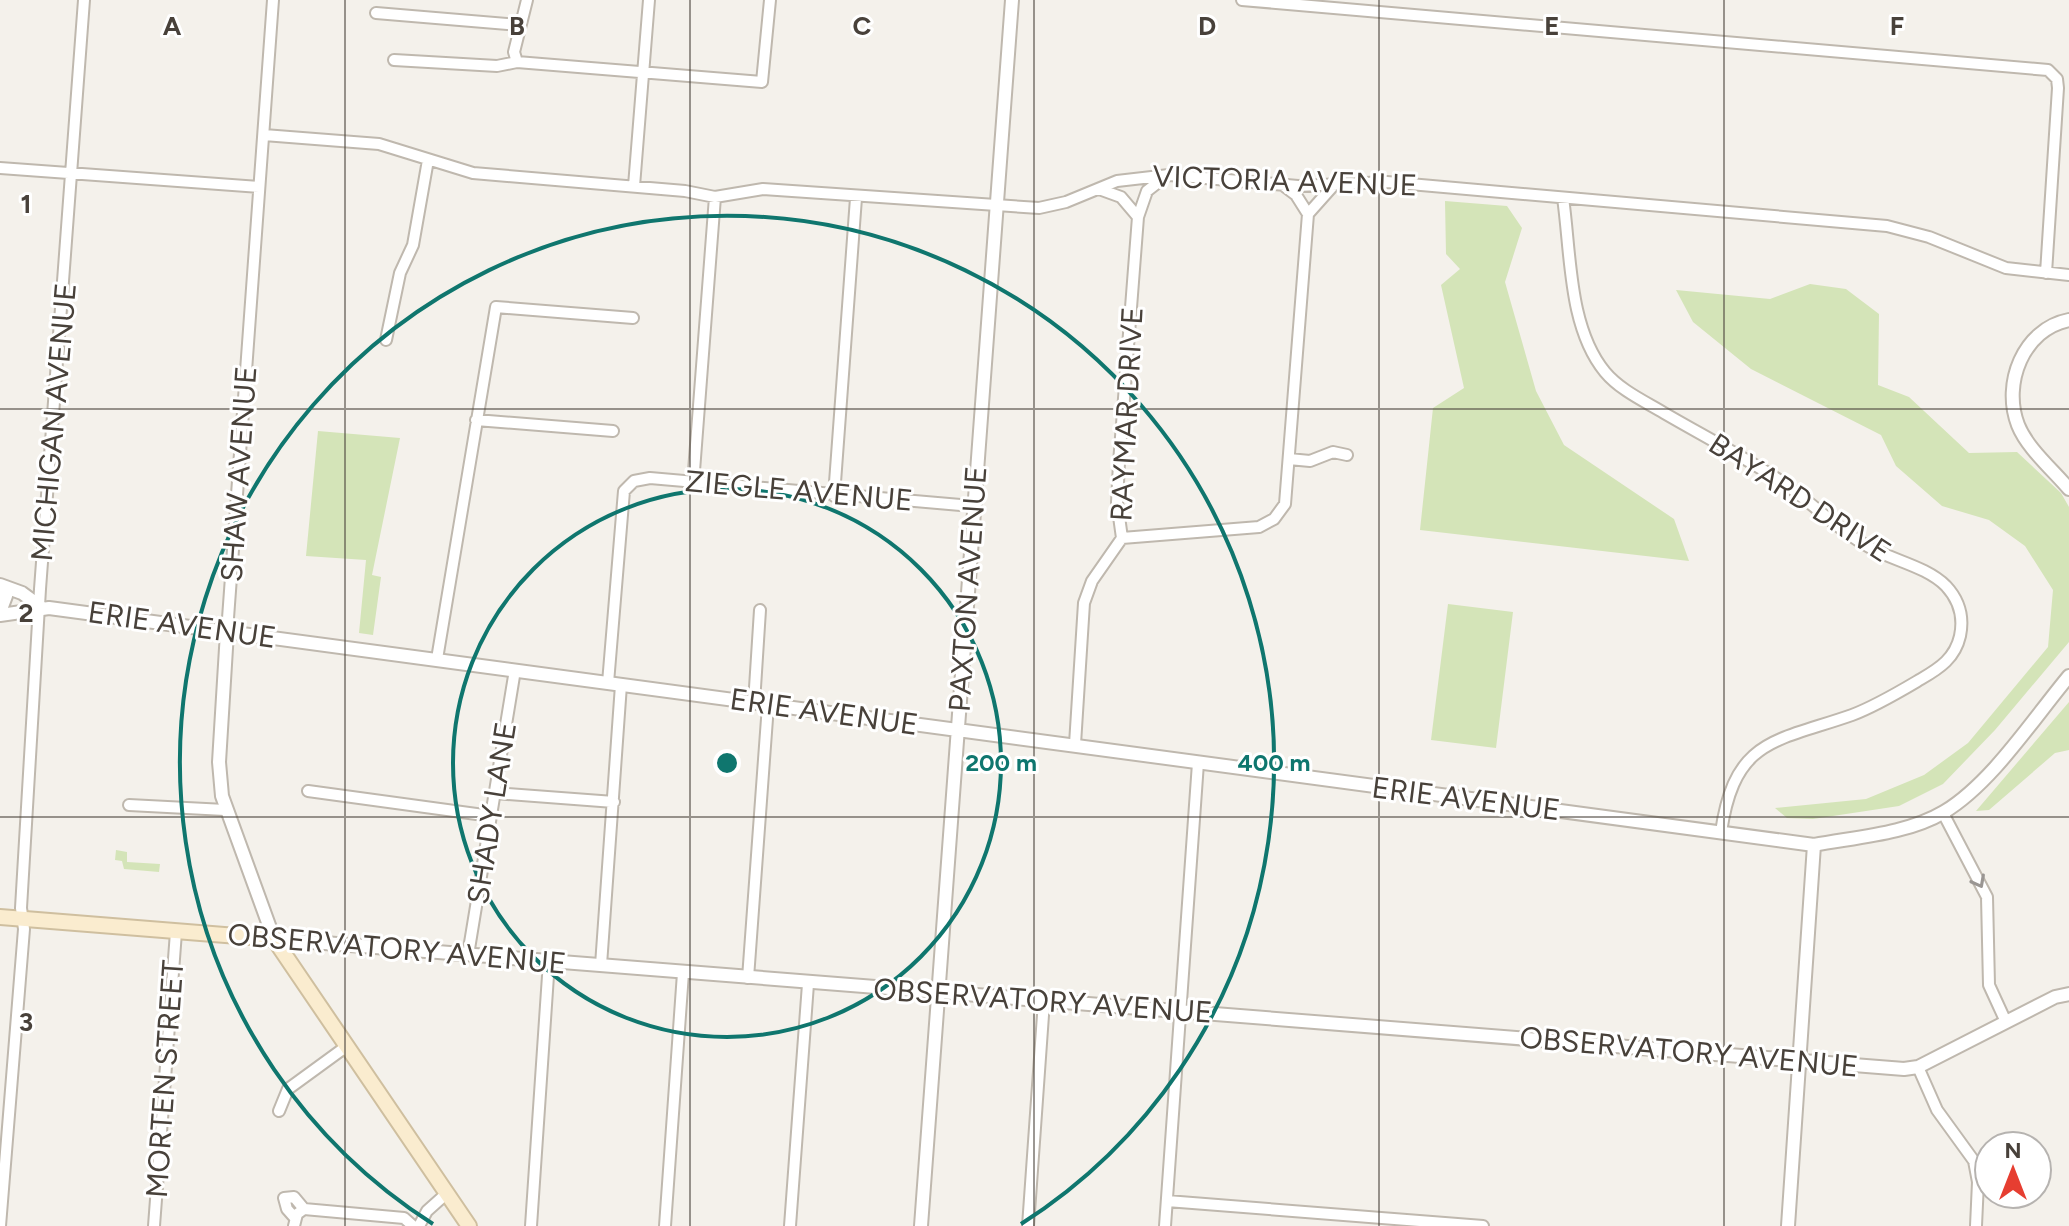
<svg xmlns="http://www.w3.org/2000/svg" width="2069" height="1226" font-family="Figtree,sans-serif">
<rect width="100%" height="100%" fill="#f4f1eb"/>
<path fill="#d4e4b8" d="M1445,201L1507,206L1522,228L1505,282L1536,391L1564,445L1674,519L1689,561L1420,530L1433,408L1464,388L1441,285L1460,269L1446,254Z
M1810,284L1846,289L1879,314L1878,385L1909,397L1969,453L2017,452L2061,493L2069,507V642L1995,730L1943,784L1899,806L1813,819L1787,818L1775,808L1866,799L1924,775L1968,743L2048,647L2053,590L2025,546L1989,520L1942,506L1896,466L1881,435L1751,369L1693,322L1676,290L1770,299Z
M318,431L400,438L372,575L381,577L373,635L359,633L366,560L306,556Z
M1448,604L1513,612L1496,748L1431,740Z
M2069,702V750L2055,753L1989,810L1976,811Z
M116,850L127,852V862L160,864L159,872L124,869L122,861L115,860Z"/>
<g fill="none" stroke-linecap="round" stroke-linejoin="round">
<g stroke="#bfb8ae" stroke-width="14">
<path id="minor" d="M1242,0L2048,70L2057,79L2058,88L2046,273
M376,13L520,25
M394,60L497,66L517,62L762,82L770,0
M517,62L514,52L527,0
M264,135L379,144L473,173L685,191L715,197L763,189L1039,208L1066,202L1117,181L1169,175L1298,186L1387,182L1887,226L1929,237L2006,268L2069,275
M0,168L259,187
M634,186L649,0
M1099,189L1121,197L1138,217
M1563,198C1571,253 1568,327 1605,372C1620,390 1644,401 1664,413C1702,435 1742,456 1779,480C1811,501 1837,530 1871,548C1895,561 1927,567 1946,586C1959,600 1964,617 1960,636C1955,658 1940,668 1921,679C1899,692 1876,706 1852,715C1775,742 1735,738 1721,832
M1308,214L1333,186
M386,340L400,273L413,245L428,160
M476,420L613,431
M1289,459L1310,461L1333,452L1347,455
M693,484L715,197
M834,496L856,198
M1122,538L1259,527L1274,519L1285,504L1308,214L1296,195L1284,186
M227,632L273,0
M437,659L496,307L633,318
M608,683L624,491L634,481L650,478L972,506
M754,703L760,610
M1075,744L1084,603L1092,581L1122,538L1117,502L1119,463L1138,217L1147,191L1165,177
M308,791L491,816
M495,793L614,802
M129,805L225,810
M1943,813L1987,897L1989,985L2006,1022
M468,955L515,670
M601,965L621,685
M748,978L768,705
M1918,1067L1937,1110L1974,1161L1978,1182L1976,1226
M279,1111L288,1089L347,1046
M1167,1201L1483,1226
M295,1218L287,1209L284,1198L294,1197L304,1209
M0,1226L24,929L21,908L40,589L84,0
M154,1226L176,932
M294,1226L297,1214L304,1209L404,1218L413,1226
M419,1226L427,1211L446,1194
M531,1226L549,961
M665,1226L683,973
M790,1226L808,984
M1028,1226L1044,1001
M1165,1226L1198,763"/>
</g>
<g stroke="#bfb8ae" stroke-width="16">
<path id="tertiary" d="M2069,320C2023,329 2002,384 2018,425C2027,448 2053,470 2069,489
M0,585L22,593L41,607
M0,586L6,596L0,612
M0,615L49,608L1814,845C1856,837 1907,834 1944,812C1992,783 2033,719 2069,676
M227,632L219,762L222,796L274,939L1904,1069L1918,1067L2055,997L2069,994
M921,1226L1012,0
M1788,1226L1814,845"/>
</g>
<g stroke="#cfbf9f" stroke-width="18">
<path id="secondary" d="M0,917L274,939L469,1226"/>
</g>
<use href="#minor" stroke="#fff" stroke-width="10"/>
<use href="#tertiary" stroke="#fff" stroke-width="12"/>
<use href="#secondary" stroke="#faeccf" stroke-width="14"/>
</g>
<defs><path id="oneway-chevron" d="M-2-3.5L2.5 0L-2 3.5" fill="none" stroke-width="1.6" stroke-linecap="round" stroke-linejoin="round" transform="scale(2)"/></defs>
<use stroke="#9a9693" href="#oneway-chevron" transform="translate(1979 882) rotate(62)"/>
<path fill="none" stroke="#48413a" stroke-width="2" stroke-opacity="0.55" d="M345,0V1226M690,0V1226M1034,0V1226M1379,0V1226M1724,0V1226M0,409H2069M0,817H2069"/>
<g fill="none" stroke="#0f766e" stroke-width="4">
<circle cx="727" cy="763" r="274"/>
<path d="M433 1224A547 547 0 1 1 1021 1224"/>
</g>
<g text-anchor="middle" stroke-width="6" stroke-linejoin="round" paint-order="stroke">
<g font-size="30" fill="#48413a" stroke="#fff">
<text transform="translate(1285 181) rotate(2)" y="10">VICTORIA AVENUE</text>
<text transform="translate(1127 414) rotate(-87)" y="10">RAYMAR DRIVE</text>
<text transform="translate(54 422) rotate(-85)" y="10">MICHIGAN AVENUE</text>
<text transform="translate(239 474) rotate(-86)" y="10">SHAW AVENUE</text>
<text transform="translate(799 491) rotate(5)" y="10">ZIEGLE AVENUE</text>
<text transform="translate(1800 498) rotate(33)" y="10">BAYARD DRIVE</text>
<text transform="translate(968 589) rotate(-86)" y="10">PAXTON AVENUE</text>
<text transform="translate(182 625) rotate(8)" y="10">ERIE AVENUE</text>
<text transform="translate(824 712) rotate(8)" y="10">ERIE AVENUE</text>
<text transform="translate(1466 799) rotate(7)" y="10">ERIE AVENUE</text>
<text transform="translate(492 813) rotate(-81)" y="10">SHADY LANE</text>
<text transform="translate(397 949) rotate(5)" y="10">OBSERVATORY AVENUE</text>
<text transform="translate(1043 1001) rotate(4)" y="10">OBSERVATORY AVENUE</text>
<text transform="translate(1689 1052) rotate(5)" y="10">OBSERVATORY AVENUE</text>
<text transform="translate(165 1079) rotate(-86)" y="10">MORTEN STREET</text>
</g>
</g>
<g font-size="26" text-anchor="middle" font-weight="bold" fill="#48413a" stroke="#fff" stroke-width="6" stroke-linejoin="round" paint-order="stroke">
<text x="172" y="35">A</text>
<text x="517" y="35">B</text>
<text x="862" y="35">C</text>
<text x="1207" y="35">D</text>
<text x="1552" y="35">E</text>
<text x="1897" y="35">F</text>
<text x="26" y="213">1</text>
<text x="26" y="622">2</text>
<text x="26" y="1031">3</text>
</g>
<circle cx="727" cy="763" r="12" fill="#0f766e" stroke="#fff" stroke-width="4"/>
<g font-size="24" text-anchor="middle" font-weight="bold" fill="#0f766e" stroke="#fff" stroke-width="6" stroke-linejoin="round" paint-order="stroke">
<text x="1001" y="771">200 m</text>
<text x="1274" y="771">400 m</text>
</g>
<g transform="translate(2013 1170)"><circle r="38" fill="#ffffff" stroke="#b6b3b0" stroke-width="2"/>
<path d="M0-6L14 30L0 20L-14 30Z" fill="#e63e31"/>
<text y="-12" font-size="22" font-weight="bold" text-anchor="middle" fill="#48413a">N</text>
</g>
</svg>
